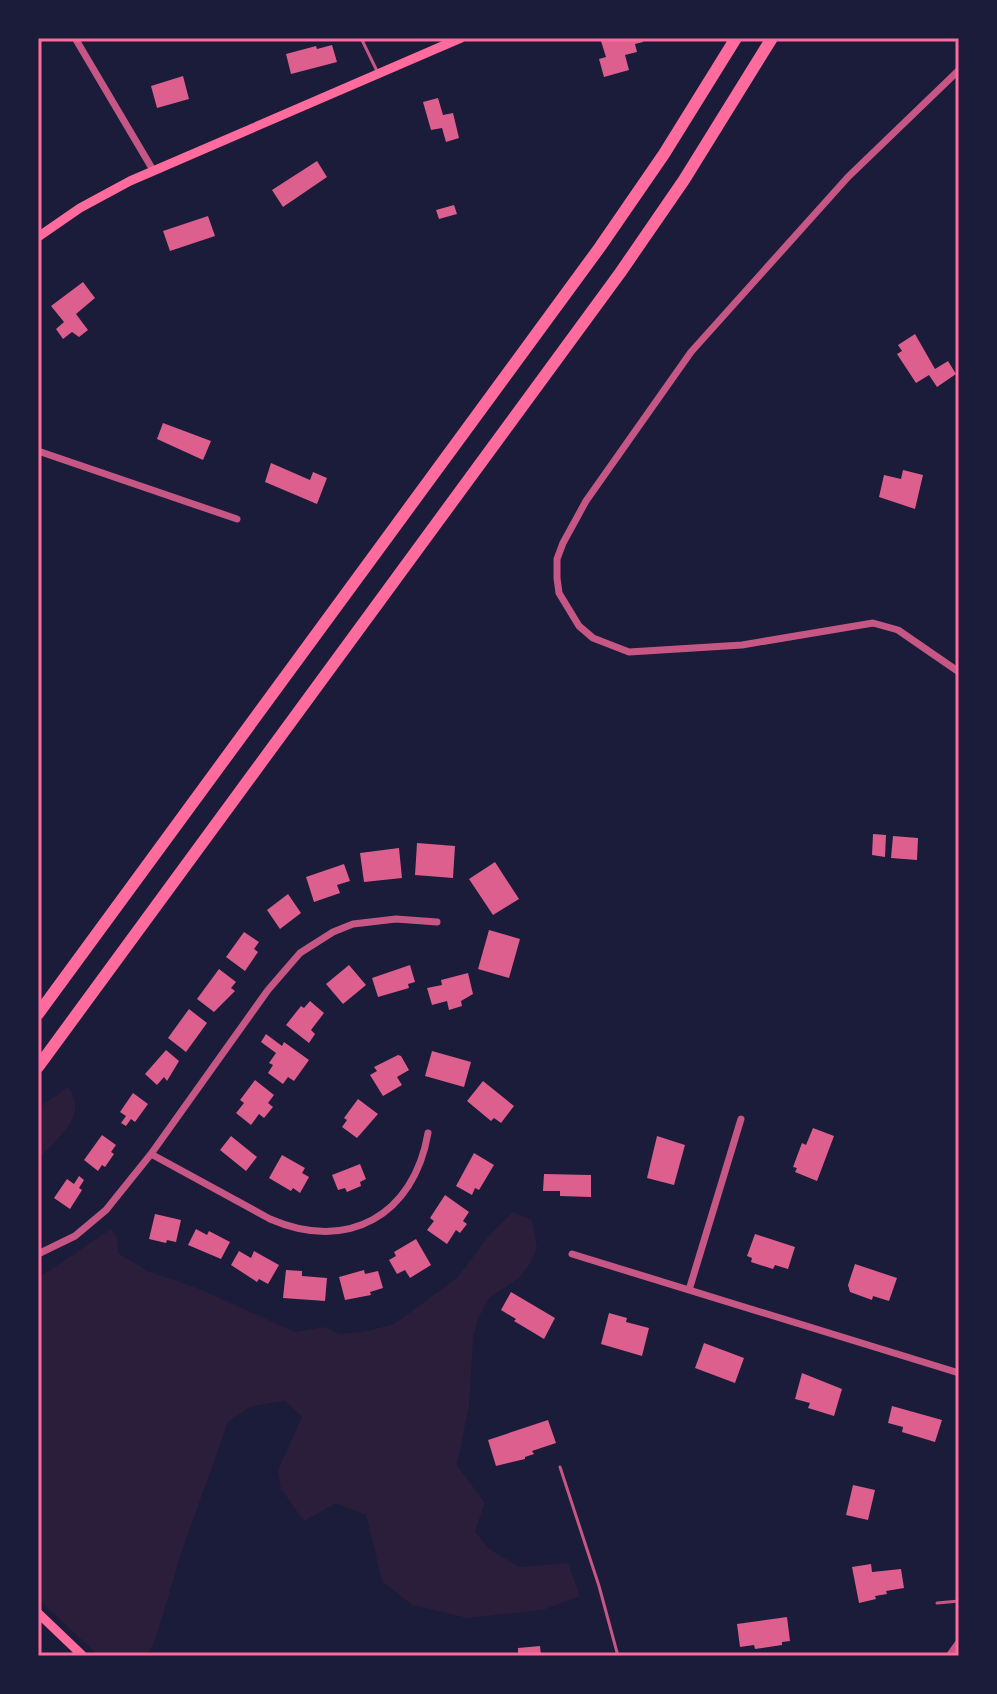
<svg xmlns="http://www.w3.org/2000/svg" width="997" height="1694" font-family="Karla,sans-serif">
<rect width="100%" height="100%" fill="#1b1b3a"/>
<path fill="#2a1e3b" d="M68,1087C90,1114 56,1140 38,1159V1108Z
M513,1212L532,1220L537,1248L531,1262L520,1277L489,1298L478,1319L473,1339L469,1406L457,1465L485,1503L475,1531L489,1549L520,1567L568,1563L580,1596L543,1610L467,1618L412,1605L382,1581L366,1515L336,1503L304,1521L281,1489L278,1470L302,1417L285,1401L252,1406L228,1422L182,1551L155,1640L147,1656H99L38,1599V1278L111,1229L117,1238L118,1253L147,1271L197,1288L295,1332L324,1327L340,1334L368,1331L394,1324L457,1278L491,1233Z"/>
<path fill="#dd5f8e" d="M600,38H642L643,42L635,44L637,52L625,55L629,70L604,77L599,59L606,57Z
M332,45L337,62L291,74L286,54L316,46L317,49Z
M183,76L189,99L157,108L151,86Z
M438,98L443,115L453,113L459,138L446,142L442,128L431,130L423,102Z
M317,161L327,177L283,207L272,190Z
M454,205L457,214L439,219L436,210Z
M208,216L215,236L170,251L163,231Z
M83,282L95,298L76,314L88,330L79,337L72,332L63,339L56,329L64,322L51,306Z
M915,334L935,369L948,361L956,374L937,387L929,375L916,383L897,354L902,351L898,345Z
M163,423L211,441L203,460L157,439Z
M271,463L310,480L313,472L327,478L317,504L265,482Z
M903,470L923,475L915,509L879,497L884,475L901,479Z
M873,834L886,835L885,857L872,855Z
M893,836L918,838L917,860L891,858Z
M417,843L455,846L453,878L415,875Z
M399,848L402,878L364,882L360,853Z
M495,862L519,899L493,915L469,879Z
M344,864L350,881L337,885L340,893L314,902L306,877Z
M288,894L301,913L280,929L267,910Z
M489,930L520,939L509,978L478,969Z
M244,932L259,942L254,949L258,952L245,971L226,957Z
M349,965L366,985L343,1004L326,984Z
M410,965L415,982L408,984L409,988L378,997L372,978Z
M219,969L236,982L231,988L235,991L214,1012L197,999Z
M468,973L473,994L461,1001L462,1006L449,1010L447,1001L432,1005L427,988L442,985L441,980Z
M310,1001L324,1013L311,1030L315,1034L309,1043L286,1025L301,1006L304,1008Z
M189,1009L207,1023L186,1052L168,1038Z
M266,1034L282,1046L284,1042L309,1060L294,1081L288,1077L283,1084L268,1073L273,1065L269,1063L276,1053L261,1042Z
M166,1050L179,1061L167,1081L164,1077L157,1085L145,1074Z
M432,1051L471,1062L464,1087L425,1076Z
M398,1055L401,1056L409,1070L397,1077L402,1085L383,1096L370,1075L377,1071L374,1067Z
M255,1080L274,1095L268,1103L273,1107L264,1118L259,1114L251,1125L236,1113L244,1103L240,1100Z
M483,1081L514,1106L501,1123L494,1118L491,1121L467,1101Z
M133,1093L148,1104L135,1122L131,1119L126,1126L121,1123L126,1116L120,1112Z
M358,1099L378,1114L357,1138L342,1127L347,1120L344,1118Z
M813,1128L834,1136L817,1181L795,1172L797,1168L793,1167L802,1143L806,1145Z
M102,1135L116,1145L111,1152L114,1154L105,1167L102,1165L98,1171L84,1160Z
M231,1136L257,1157L246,1171L220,1150Z
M657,1136L685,1145L674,1185L647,1178Z
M474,1153L494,1165L479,1190L475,1188L472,1195L456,1186Z
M282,1155L305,1168L302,1173L309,1177L300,1193L293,1188L291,1191L269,1178Z
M360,1164L366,1179L360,1182L361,1186L347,1192L345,1188L338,1190L332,1175Z
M544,1174L591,1175V1197L560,1196V1191H543Z
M79,1176L84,1180L79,1188L82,1190L70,1209L54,1198L67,1179L74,1184Z
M445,1195L469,1212L463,1221L467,1224L460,1233L456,1230L447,1244L427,1230L434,1221L430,1218Z
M155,1214L181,1220L176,1242L167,1240L166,1243L149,1239Z
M196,1229L207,1235L209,1231L230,1242L221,1259L188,1245Z
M755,1234L795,1247L788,1269L775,1265L773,1269L751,1262L752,1258L747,1256Z
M416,1239L431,1265L410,1278L405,1270L397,1274L389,1260L396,1256L394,1252Z
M239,1251L251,1258L254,1251L279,1265L268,1284L259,1279L257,1282L231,1265Z
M855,1264L897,1278L889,1301L873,1296L872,1300L850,1292L848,1285Z
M286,1270L302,1271V1276L327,1278L325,1301L283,1298Z
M364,1270L365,1274L378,1271L383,1288L370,1292L371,1295L345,1300L339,1277Z
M511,1292L555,1318L544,1339L514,1321L516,1319L501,1310Z
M609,1313L627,1318L626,1322L649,1328L642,1356L601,1344Z
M704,1343L744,1358L735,1383L695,1368Z
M802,1373L842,1389L834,1416L808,1408L810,1403L795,1399Z
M892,1406L942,1420L935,1442L902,1432L903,1427L888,1423Z
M548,1420L556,1443L532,1451L534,1454L525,1457V1459L496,1466L488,1440Z
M853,1485L875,1490L868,1520L846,1515Z
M871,1564L872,1572L901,1569L904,1588L886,1591L887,1594L875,1596L876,1599L859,1603L852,1567Z
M787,1617L790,1641L782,1642V1645L755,1649L754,1645L740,1647L737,1624Z
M540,1646L541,1656H518V1648Z"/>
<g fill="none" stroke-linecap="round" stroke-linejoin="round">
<path stroke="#c65784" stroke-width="3" d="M361,38L377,71
M560,1467L599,1586L618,1656
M937,1603L959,1601"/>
<path stroke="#c65784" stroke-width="7" d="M75,38L153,170
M959,70L848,177L691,352L586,501L563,543L557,559V578L559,593L579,626L593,638L629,652L742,645L873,623L898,630L959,672
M38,451L237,519
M151,1154L270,1219C348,1253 414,1215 428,1133
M38,1254L75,1236L106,1210L151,1154L268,990L300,953L333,932L353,924L396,919L437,922
M572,1254L959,1373
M689,1290L741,1119
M949,1656L959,1642"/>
<path stroke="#ff6b9d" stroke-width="9" d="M38,237L80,208L130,181L461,38
M38,1613L83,1656"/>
<path stroke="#ff6b9d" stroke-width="12" d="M38,1014L600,247L664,154L736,38
M38,1067L620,273L684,180L772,38"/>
</g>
<rect width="997" height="1694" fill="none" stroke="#1b1b3a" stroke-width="80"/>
<rect x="40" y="40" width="917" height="1614" fill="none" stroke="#ff6b9d" stroke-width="3"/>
</svg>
